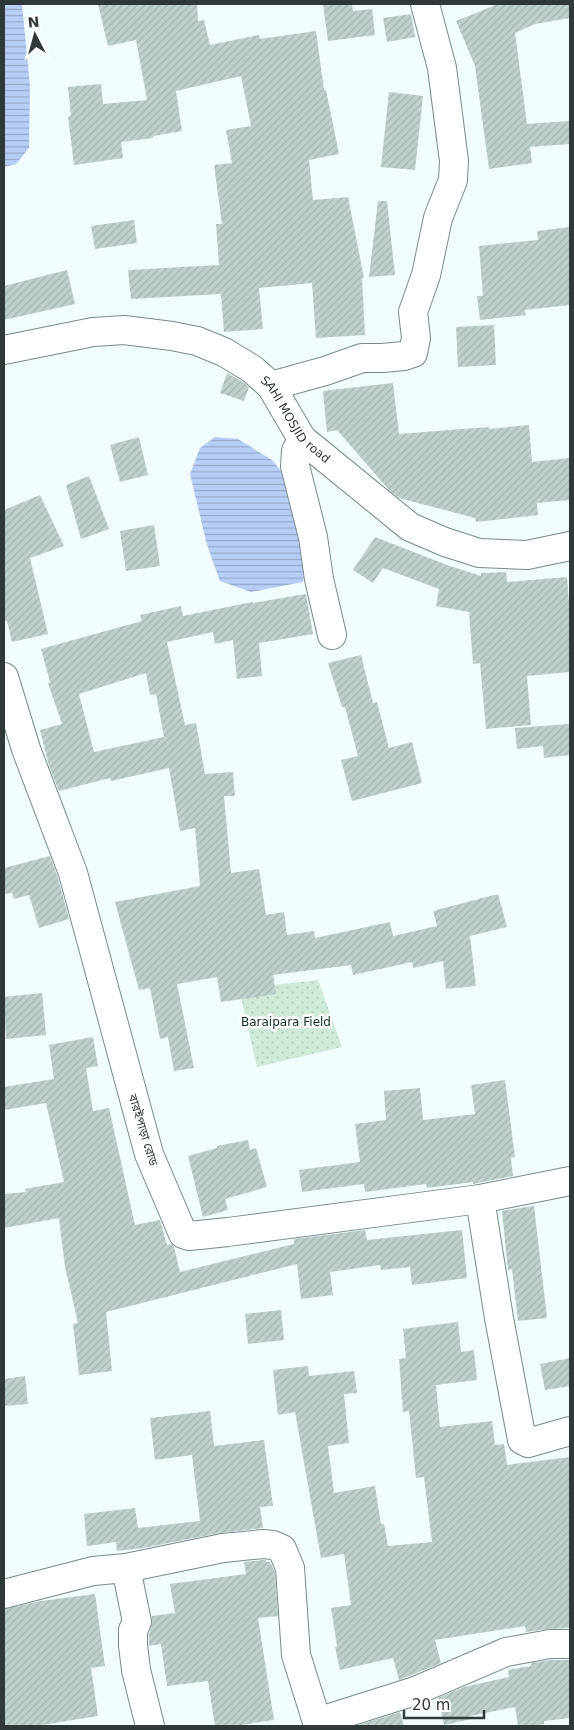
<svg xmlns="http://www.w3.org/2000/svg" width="574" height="1730" font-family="'DejaVu Sans','Noto Sans Bengali',sans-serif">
<defs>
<pattern id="grass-dots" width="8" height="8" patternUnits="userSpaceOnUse" patternTransform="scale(1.25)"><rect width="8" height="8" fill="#cfebd8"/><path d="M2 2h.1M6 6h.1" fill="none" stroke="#b2caba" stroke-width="1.8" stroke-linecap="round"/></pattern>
<pattern id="water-rules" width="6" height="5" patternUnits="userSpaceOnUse" patternTransform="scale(1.25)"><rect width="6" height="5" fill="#b7cef7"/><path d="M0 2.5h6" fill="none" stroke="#95a8c9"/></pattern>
<pattern id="building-hatch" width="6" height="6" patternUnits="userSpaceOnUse" patternTransform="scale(1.25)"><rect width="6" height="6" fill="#bfd1cd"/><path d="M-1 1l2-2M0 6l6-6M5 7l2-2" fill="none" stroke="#a4b4b1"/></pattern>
</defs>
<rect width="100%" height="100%" fill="#f1fcfe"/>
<path fill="url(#grass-dots)" d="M318,980L342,1047L257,1067L239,989Z"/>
<path fill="url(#water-rules)" d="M4,4H22L30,86L29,148L16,164L4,167Z
M215,437L238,439L272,460L290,482L308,549L303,582L251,592L220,581L207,545L190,474L200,448Z"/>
<path fill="url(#building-hatch)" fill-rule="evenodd" d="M98,4H197L198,21L204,20L210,45L259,35L260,39L316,31L324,90H326L339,154L309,160L313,200L348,197L364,278H362L365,335L316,338L312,283L259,288L263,329L224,332L221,294L131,299L128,270L219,265L216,224H222L214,165L232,163L226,130L251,126L241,76L176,91L182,131L153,136V138L121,142L123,158L74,165L68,117L71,116L68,87L101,84L103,104L147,100L136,40L108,46Z
M323,4H352L353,11L372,9L375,35L328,41Z
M498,4H570V18L535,24L515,33L527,124L570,121V144L530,147L532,163L489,169L475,66L456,21Z
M411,14L415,37L387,42L383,18Z
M389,92L423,96L415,170L381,167Z
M378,201H387L395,275L369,277Z
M134,220L137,243L95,249L91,226Z
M570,227V305L525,310L526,315L480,320L477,296H483L479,246L538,240L537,231Z
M67,270L75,304L4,320V286Z
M494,325L496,365L458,367L456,327Z
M227,373L243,382L249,387L244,401L220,393Z
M393,383L399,434L489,427V429L529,425L532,462L570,458V500L537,503L538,515L476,522L475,518L399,498L389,490L337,430L327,432L323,391Z
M139,437L148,475L120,482L110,445Z
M89,476L109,529L81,539L66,485Z
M40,495L64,546L30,558L48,634L12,642L7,621L4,622V510Z
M154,525L160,566L126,571L120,531Z
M375,537L447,565L481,576V573L506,572L507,582L567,577L570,614V672L527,676L531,725L486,729L480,663L473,664L469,612L436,606L439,589L383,568L373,583L353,570Z
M306,594L313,634L259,643L262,676L237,679L233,640L215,644L213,632L167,642L185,725L196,723L205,774L233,772L235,796H224L231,873L259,869L266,915L284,912L287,935L314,931L315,938L390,922L393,936L437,926L433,911L498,894L507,927L470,936L476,986L446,989L443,961L413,968L412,962L353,975L351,965L273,975L276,994L221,1002L217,977L177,984L194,1068L174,1071L168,1037L160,1039L150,988L139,990L115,902L200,886L195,828L180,831L169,768L111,781L110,778L59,791L49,766L40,730L62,724L48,683L50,682L41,649L142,621L140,615L181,606L183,616L252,602L253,603ZM146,673L150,695L156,694L164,737L94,752L79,694Z
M361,655L373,703L377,702L389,748L412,742L422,783L352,801L341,760L358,756L345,707H342L328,663Z
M569,724L570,755L544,758L543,746L517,749L515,728Z
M50,856L58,878L69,919L39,928L29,895L14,899L12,893L4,894V868Z
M42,993L46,1035L6,1039L4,997Z
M93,1037L98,1066L86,1068L93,1111L109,1108L135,1225L160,1220L167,1245L172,1244L174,1247L180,1272L294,1244V1239L365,1230L367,1240L462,1230L467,1278L412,1285L410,1267L381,1270L380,1265L330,1272L333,1295L301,1299L297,1264L106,1312L112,1371L79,1375L73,1324L78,1323L65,1267L59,1218L4,1228V1194L26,1192L25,1189L64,1182L46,1103L4,1110V1087L54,1079L49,1045Z
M505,1080L515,1157L511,1158L513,1176L473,1184V1182L427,1188L426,1184L365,1192L364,1184L302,1192L299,1170L360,1162L355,1124L386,1120L384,1091L420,1088L423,1120L475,1114L471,1085Z
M248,1140L250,1150L256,1148L267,1187L225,1199L228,1210L203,1217L188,1156L217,1148V1146Z
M534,1206L547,1318L518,1321L512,1269L508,1270L502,1211Z
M281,1310L284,1340L248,1344L245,1314Z
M458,1322L461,1352L474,1350L477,1380L436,1385L440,1427L492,1421L495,1445L504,1444L507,1465L570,1457V1628L547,1629L526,1632L525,1626L435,1640L441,1663L399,1680L393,1658L340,1670L335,1647L337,1646L331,1608L351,1605L344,1554L321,1558L295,1412L278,1415L273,1370L308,1366L309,1376L354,1371L357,1393L344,1394L349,1443L328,1446L334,1493L375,1486L381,1524H384L388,1546L432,1542L424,1477L416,1478L409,1411L403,1412L399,1359L406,1358L403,1329Z
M570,1358V1386L545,1390L540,1364Z
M25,1376L28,1404L4,1406V1379Z
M210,1411L214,1446L264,1440L273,1506L260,1507L263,1528L220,1533L143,1548L117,1551L116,1542L87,1546L84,1514L135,1508L138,1528L200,1521L192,1455L155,1460L150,1418Z
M263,1560H266V1562H270L275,1572L278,1616L258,1618L274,1720L235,1726H215L208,1681L167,1686L161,1644L149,1646V1634L151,1628L152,1616L175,1613L170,1584L246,1574L244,1562Z
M95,1594L105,1666L91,1668L98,1716L36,1726H4V1609L41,1601Z
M551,1660H570V1718L544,1721V1724L531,1726H518L515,1707L470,1716L471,1719L444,1725L438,1698L464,1687L509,1677L508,1670L531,1666V1663Z
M400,1712L404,1726H355Z"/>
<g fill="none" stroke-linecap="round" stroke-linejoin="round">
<g stroke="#788a8c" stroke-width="30">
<g id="minor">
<path id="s1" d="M4,350L93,332L124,330L172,336L197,341L224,352L252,369L271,386L302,439L410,527L445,542L479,553L527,555L570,546"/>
<path d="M271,386L325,371L362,358H382L404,356L413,353L416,338L413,312L426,275L438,218L453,180L454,161L442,68L425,4"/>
<path d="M302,439L296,451L295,466L313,537L319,579L332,635"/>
<path d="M4,677L26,749L73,873L149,1154L183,1234L189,1236L228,1232L480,1199L570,1181"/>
<path d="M480,1199L499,1318L522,1440L528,1443L570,1431"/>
<path d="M126,1568L137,1622L133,1630V1645L136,1670L150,1726"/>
</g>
</g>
<g stroke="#788a8c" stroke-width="30">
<path id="tertiary" d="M4,1594L93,1571L126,1568L223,1548L263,1544L273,1545L282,1549L290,1568L296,1655L317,1722L415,1691L506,1652L550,1644H570"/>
</g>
<use href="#minor" stroke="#fff" stroke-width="28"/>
<use href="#tertiary" stroke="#fff" stroke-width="28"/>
</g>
<g text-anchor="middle" stroke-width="5" stroke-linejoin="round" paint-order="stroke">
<g font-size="12" fill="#303839" stroke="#fff">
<text dy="4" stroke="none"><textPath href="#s1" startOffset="325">SAHI MOSJID road</textPath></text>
<text transform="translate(143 1130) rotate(73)" y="4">বারইপাড়া রোড</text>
</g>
<g font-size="12" fill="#0f321e" stroke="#fff">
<text x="286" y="1026">Baraipara Field</text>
</g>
</g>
<rect width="574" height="1730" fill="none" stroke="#303839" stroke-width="10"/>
<g transform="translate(35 35) rotate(354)" stroke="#ffffff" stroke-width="4" paint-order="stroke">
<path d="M0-4L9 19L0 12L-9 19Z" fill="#303839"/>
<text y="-8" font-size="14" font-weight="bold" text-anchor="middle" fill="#303839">N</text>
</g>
<path d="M404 1710v8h80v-8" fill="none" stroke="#303839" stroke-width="2.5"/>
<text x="412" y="1710" font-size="15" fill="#303839" stroke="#ffffff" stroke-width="4" paint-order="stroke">20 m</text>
</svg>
